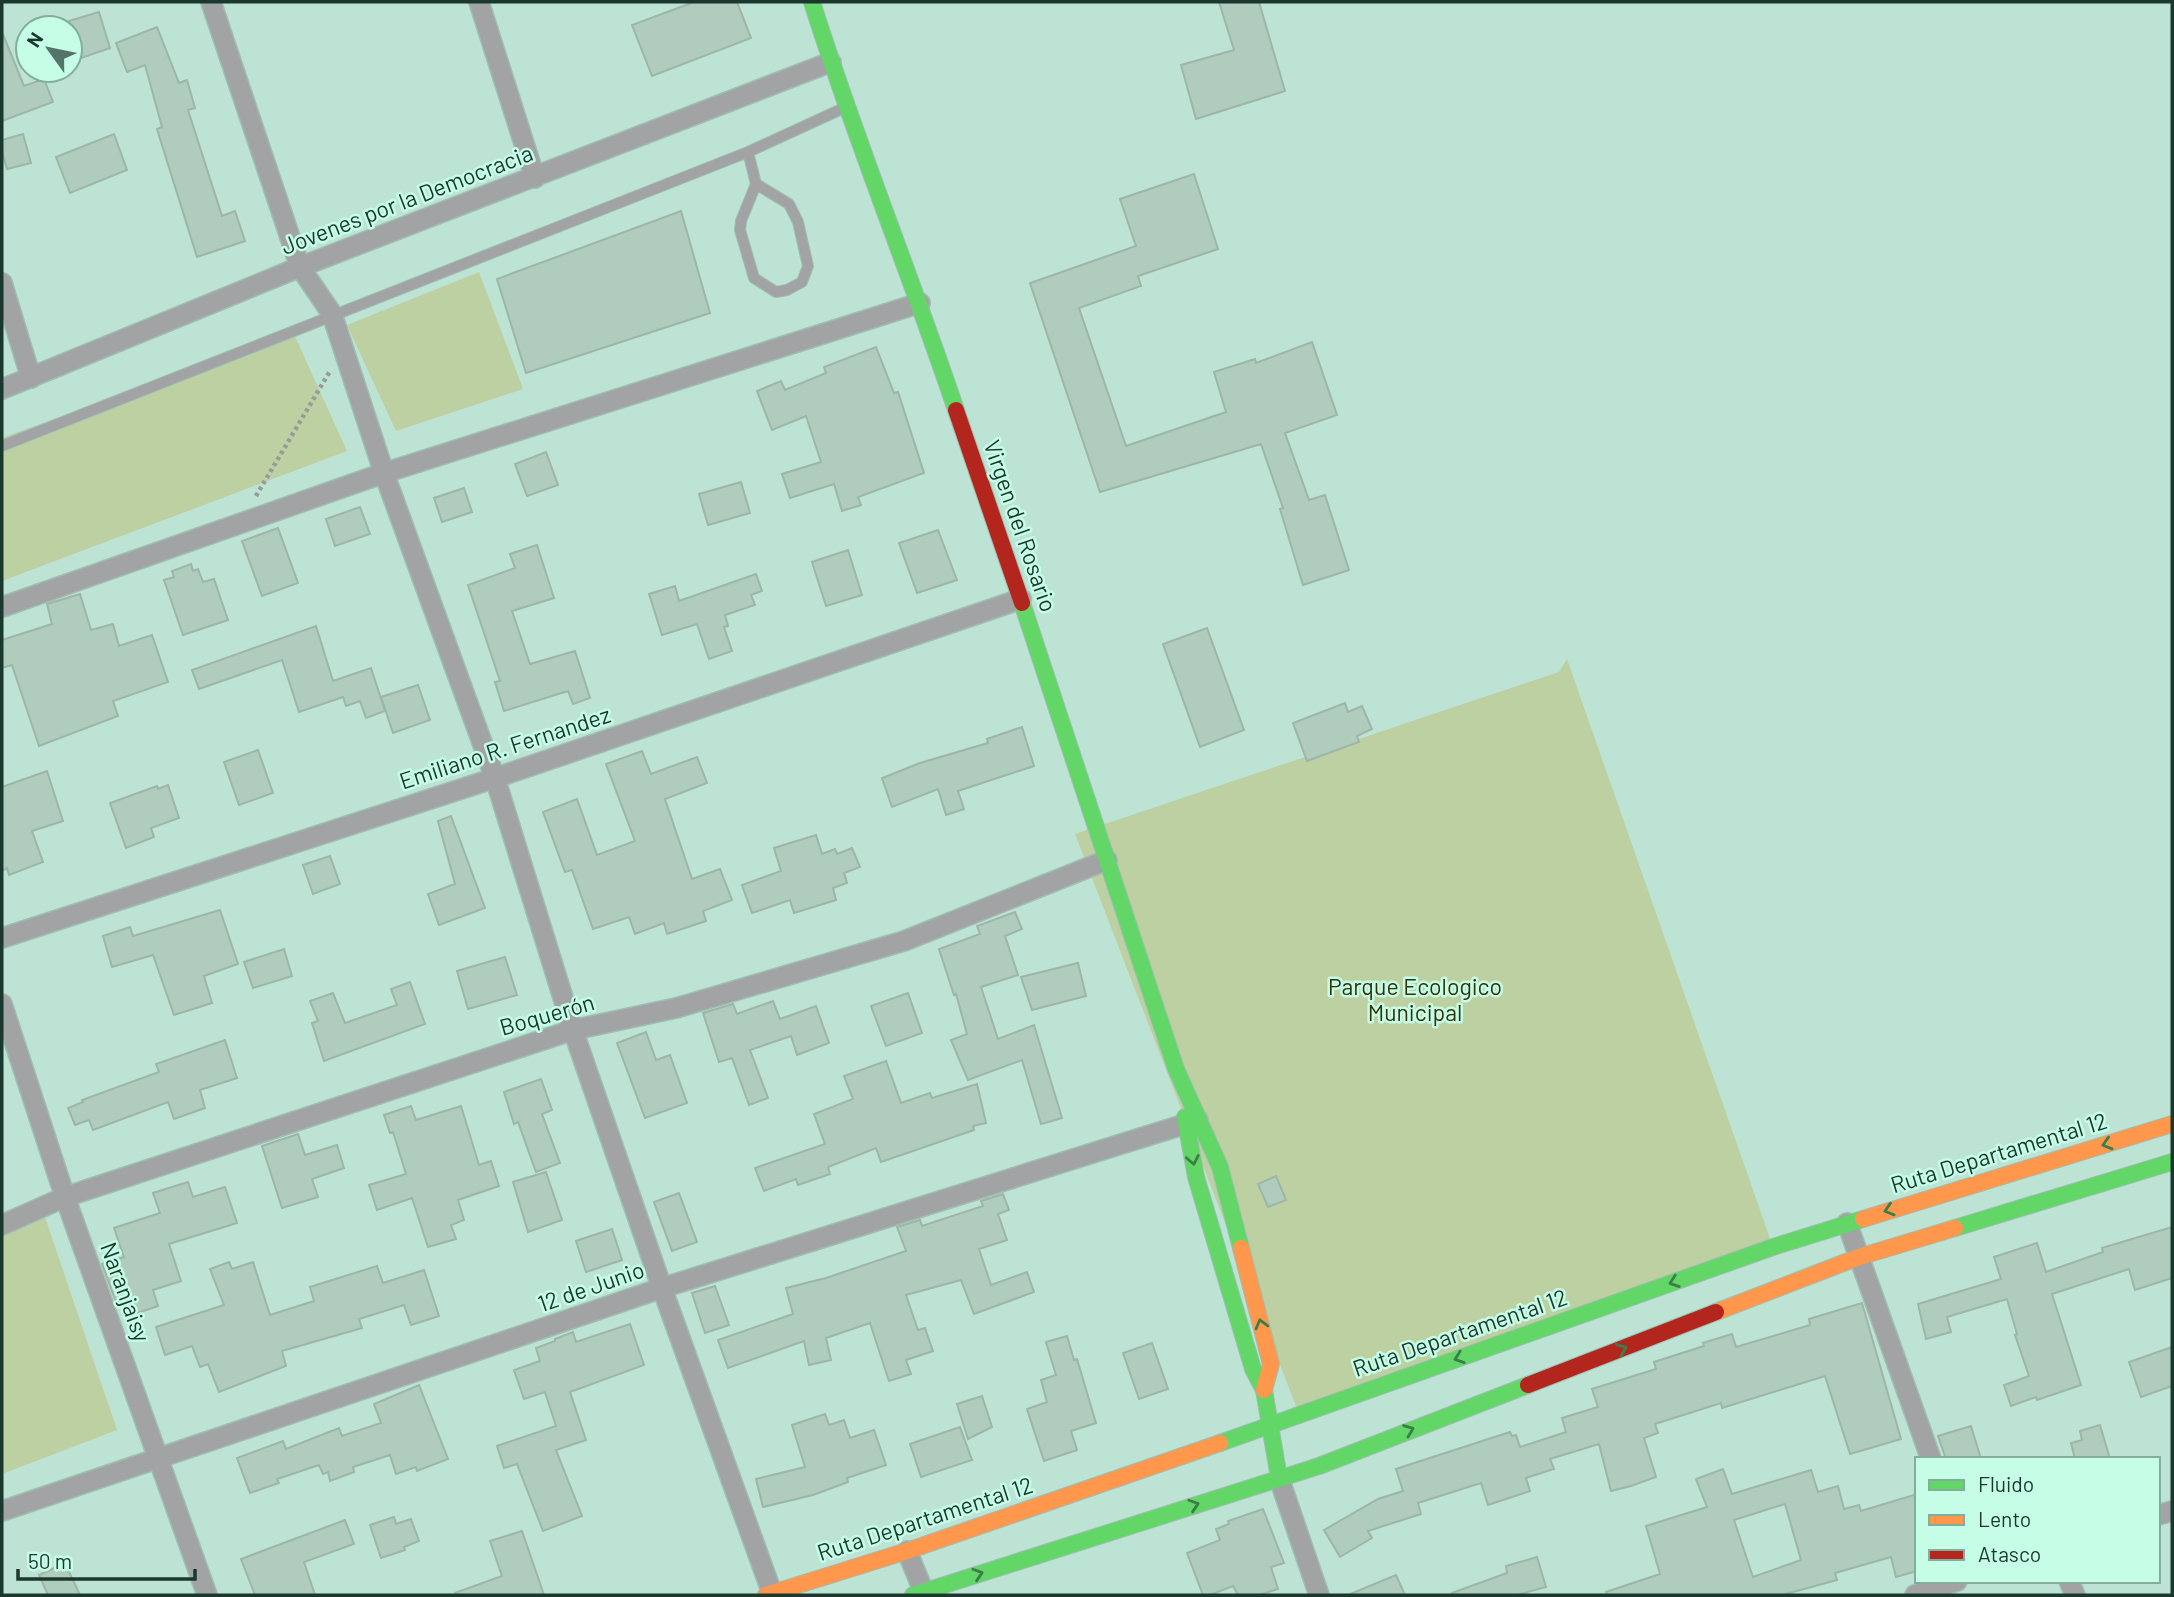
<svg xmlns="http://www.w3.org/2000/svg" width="2174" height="1597" font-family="Barlow,sans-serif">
<rect width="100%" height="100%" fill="#bce3d4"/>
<path fill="#bdd0a2" d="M479,272L523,389L396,431L347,325Z
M293,332L347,451L2,581V438Z
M1567,659L1773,1247L1299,1414L1075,834L1559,672Z
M45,1217L117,1430L2,1474V1236Z"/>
<path fill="#b0ccbd" stroke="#9cb6a8" stroke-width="2" fill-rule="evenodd" d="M694,2H737L751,38L652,76L632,25Z
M1219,2H1259L1285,91L1196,119L1181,65L1234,50Z
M99,12L110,48L81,58L69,21Z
M157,27L179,83L187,80L195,108L188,110L222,216L235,211L245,241L197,257L157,129L162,127L145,65L127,72L116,43Z
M2,32L24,86L44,79L53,102L2,121Z
M23,134L31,163L7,169L2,152V140Z
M114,134L127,170L70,193L56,157Z
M1194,174L1218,249L1138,276L1141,286L1079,308L1126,446L1226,412L1214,372L1255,359L1256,363L1312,342L1337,415L1285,433L1309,500L1325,495L1349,570L1303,585L1280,509L1283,508L1261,444L1100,492L1030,283L1136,246L1120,199Z
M681,211L710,313L526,373L497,279Z
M876,347L894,393L898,392L924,473L858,497L861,505L842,511L834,484L790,498L782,474L821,462L806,416L772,430L757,391L781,381L785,390L826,373L824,367Z
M546,452L558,485L527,496L515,464Z
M741,482L750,513L708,525L699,494Z
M464,488L472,512L442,522L434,498Z
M360,507L370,534L335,546L326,519Z
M278,528L298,583L262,596L242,541Z
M938,530L957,580L917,593L899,543Z
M537,545L554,598L512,611L530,664L575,651L590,698L573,704L568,691L504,711L495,682L500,681L468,585L515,568L510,554Z
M848,550L862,595L826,606L812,562Z
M191,564L193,571L198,569L203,582L214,579L228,620L183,635L164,580L174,577L172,571Z
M756,574L762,591L751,595L755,605L725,615L728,626L724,627L732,651L709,659L697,624L662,635L649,594L675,586L679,601Z
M80,594L91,630L113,624L119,646L152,635L168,682L113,701L118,716L39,746L12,665L2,668V640L52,624L47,604Z
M316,626L333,681L371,668L385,711L366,718L360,701L346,706L343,697L299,712L282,660L199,689L192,670Z
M1207,628L1244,730L1200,747L1163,644Z
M418,685L430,720L393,733L381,697Z
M1345,703L1348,712L1362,706L1372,729L1357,736L1359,742L1307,761L1293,723Z
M1022,727L1034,766L958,791L964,809L946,815L938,789L892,807L882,778L920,763L988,743L987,739Z
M258,750L273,793L239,805L224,762Z
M642,751L651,774L697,757L707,783L665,799L692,879L720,869L732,900L703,911L706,921L667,934L664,923L635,934L629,917L593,929L572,870L565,872L543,812L577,799L597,855L635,841L606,764Z
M47,771L63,821L32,831L43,862L9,875L7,868L2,871V787Z
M168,785L179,818L151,828L154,837L126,848L110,803L157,786L158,789Z
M451,816L485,908L439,925L428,894L455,884L438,821Z
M816,835L822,854L835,849L837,854L852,848L860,867L844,873L847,883L833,888L836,900L794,913L790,900L752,913L742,885L781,871L774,848Z
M330,856L340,884L313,894L303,865Z
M220,910L238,964L204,976L212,1003L174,1015L153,955L112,967L103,936L130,927L133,936Z
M1015,912L1022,929L1005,936L1018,975L981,987L998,1039L1034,1025L1062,1118L1041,1124L1022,1060L968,1080L951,1040L967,1034L956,994L954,995L939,949L980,934L977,926Z
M284,949L292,976L253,988L244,962Z
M505,957L517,995L468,1009L457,971Z
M1078,963L1086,996L1032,1010L1021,977Z
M410,982L425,1024L324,1061L312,1023L318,1021L310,1001L333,993L345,1023L397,1005L391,989Z
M908,993L922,1033L886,1046L871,1006Z
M773,1001L780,1019L816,1006L829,1043L797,1055L791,1036L750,1050L768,1098L749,1105L732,1058L719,1062L703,1013L733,1004L737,1014Z
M646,1032L656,1060L670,1055L687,1103L645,1118L617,1043Z
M225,1040L237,1078L200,1090L205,1108L174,1119L168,1102L93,1130L89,1120L75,1125L68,1108L83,1102L82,1100L159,1072L156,1064Z
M886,1061L901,1103L930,1093L932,1098L977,1084L986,1123L973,1126L974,1130L881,1162L876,1148L828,1167L830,1174L798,1185L796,1179L764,1191L755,1168L825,1144L814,1114L853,1099L844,1076Z
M541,1079L552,1110L542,1114L560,1163L536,1172L518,1122L514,1124L504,1092Z
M411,1106L416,1120L461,1106L479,1165L491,1161L499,1186L458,1200L464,1220L451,1225L456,1239L428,1247L412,1198L377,1210L369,1185L406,1174L393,1132L390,1133L384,1115Z
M298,1134L305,1155L337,1145L344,1168L312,1179L318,1197L282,1208L262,1146Z
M546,1172L562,1220L528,1232L513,1182Z
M1276,1176L1286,1200L1268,1207L1258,1184Z
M188,1182L193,1197L225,1187L237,1223L169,1244L181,1281L153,1290L158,1306L129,1316L124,1300L116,1302L102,1264L124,1257L114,1228L160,1213L153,1193Z
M679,1193L697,1242L672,1251L654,1202Z
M1003,1194L1009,1210L998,1214L1007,1240L979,1249L991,1285L1027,1272L1034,1292L974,1314L961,1280L906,1295L918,1330L925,1328L933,1351L906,1360L911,1374L889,1381L870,1323L826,1338L831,1360L809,1365L804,1341L728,1368L718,1340L793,1314L786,1288L826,1278L906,1251L897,1227L920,1220L922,1226L983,1206L981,1201Z
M2172,1227V1278L2135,1290L2129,1269L2052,1294L2081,1385L2037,1400L2036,1397L2011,1406L2004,1385L2029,1376L2015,1335L2017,1334L2007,1299L1947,1317L1951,1332L1926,1339L1918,1304L2001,1279L1994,1257L2037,1243L2046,1272L2103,1252L2102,1248Z
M612,1229L622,1260L586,1272L576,1241Z
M229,1262L232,1269L253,1262L270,1315L314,1301L310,1287L377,1266L383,1283L424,1270L439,1316L411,1325L404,1305L359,1319L362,1328L282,1351L286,1366L219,1392L208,1364L200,1367L192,1346L165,1355L156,1327L224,1305L210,1269Z
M715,1286L729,1325L705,1333L692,1293Z
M1862,1303L1901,1439L1850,1454L1825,1376L1722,1408L1721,1403L1655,1424L1658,1433L1644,1438L1656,1477L1631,1486L1611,1491L1599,1444L1550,1459L1554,1469L1526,1478L1530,1491L1488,1505L1481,1483L1418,1503L1421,1514L1368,1531L1372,1538L1340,1557L1324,1530L1378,1499L1403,1491L1396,1469L1510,1432L1512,1436L1516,1435L1520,1447L1566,1432L1562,1418L1598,1407L1592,1389L1656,1369L1654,1362L1704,1346L1703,1343L1732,1334L1736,1347L1810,1325L1809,1319Z
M630,1324L644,1365L570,1392L586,1440L556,1450L582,1516L543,1531L517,1464L504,1468L497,1446L556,1426L545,1392L524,1399L514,1370L540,1361L536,1348L555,1341V1339L573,1332L576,1342Z
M1067,1336L1074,1360L1077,1359L1096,1423L1071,1431L1077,1450L1044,1461L1027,1409L1047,1402L1041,1380L1056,1375L1046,1342Z
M1152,1343L1168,1389L1139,1399L1123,1353Z
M2172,1347V1386L2141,1397L2129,1362Z
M419,1385L448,1459L417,1471L416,1467L396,1474L390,1455L353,1467L354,1472L330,1481L328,1472L323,1474L319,1465L277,1479L279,1483L250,1493L237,1458L283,1441L286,1449L339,1428L342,1436L381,1423L374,1404Z
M982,1396L992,1427L968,1439L957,1404Z
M825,1414L829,1425L844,1420L850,1438L874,1430L886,1465L847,1478L848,1482L813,1495L763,1507L756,1479L805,1467L792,1425Z
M2100,1425L2110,1459H2075L2071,1443L2082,1440L2080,1431Z
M1971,1426L1981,1459H1946L1938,1436Z
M960,1427L972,1460L921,1477L910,1444Z
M1723,1469L1732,1494L1811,1470L1818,1492L1838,1486L1844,1509L1859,1505L1861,1511L1917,1494V1571L1896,1577L1891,1557L1835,1573L1837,1580L1782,1595H1607L1606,1592L1660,1574L1646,1526L1707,1507L1696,1479ZM1785,1504L1801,1560L1753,1577L1734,1520Z
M1263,1509L1284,1563L1271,1567L1278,1589L1259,1595H1238L1233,1586L1210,1595H1203L1187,1553L1220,1540L1216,1529L1229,1524L1228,1521Z
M394,1517L396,1524L411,1519L419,1541L404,1547L405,1550L381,1558L370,1525Z
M345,1520L354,1544L304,1562L315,1595H255L241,1559Z
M522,1531L544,1595H455V1593L502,1576L490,1541Z
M1537,1557L1546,1587L1517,1595H1452V1593L1507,1573L1506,1566Z
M65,1563L80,1595H48L39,1575Z
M1396,1575L1405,1595H1348Z"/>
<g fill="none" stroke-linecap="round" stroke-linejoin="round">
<g stroke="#9fbeb2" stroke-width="12">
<path id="lane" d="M748,152L756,184L741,221L740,230L754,278L776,292L787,290L802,282L808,266L798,222L789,204L756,184
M2,446L748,152L846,107"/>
</g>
<g stroke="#9fbeb2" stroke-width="22">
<path id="street" d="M211,2L300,267L332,314L384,473L495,778L573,1030L662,1288L772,1593
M479,2L535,178
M2,283L31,378
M2,389L300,267L831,62
M2,607L384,473L920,303
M2,938L495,778L1021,599
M2,1004L65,1197L207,1595
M1847,1223L1931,1459
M2,1225L65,1197L573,1030L676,1008L904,941L1107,860
M1279,1478L1319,1595
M2,1511L662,1288L1198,1120
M2158,1515L2172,1511
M907,1551L925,1595
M2069,1581L2075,1595
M1915,1595L1957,1581"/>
</g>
<g stroke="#9fbeb2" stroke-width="18">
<path id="fast" d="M812,2C855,139 910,273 956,410
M1022,603L1176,1069L1220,1167L1241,1248
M1185,1117L1196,1177L1253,1369L1264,1390L1279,1478
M1955,1228L2172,1162
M1220,1443L1773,1247L1863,1219
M913,1595L1319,1466L1528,1385"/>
</g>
<g stroke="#9fbeb2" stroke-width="18">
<path id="slow" d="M1863,1219L2172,1124
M1241,1248L1271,1364L1264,1390
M1716,1312L1859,1257L1955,1228
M766,1595L907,1551L1220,1443"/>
</g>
<g stroke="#9fbeb2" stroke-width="18">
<path id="jam" d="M956,410L1022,603
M1528,1385L1716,1312"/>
</g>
<path stroke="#979c9b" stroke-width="4.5" stroke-dasharray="3.5 3.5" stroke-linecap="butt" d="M256,496L330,371"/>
<use href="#lane" stroke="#a2a3a4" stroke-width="10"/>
<use href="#street" stroke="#a2a3a4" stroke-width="19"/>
<use href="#fast" stroke="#63d668" stroke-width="16"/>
<use href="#slow" stroke="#ff974d" stroke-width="16"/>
<use href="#jam" stroke="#b3261e" stroke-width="16"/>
</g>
<defs><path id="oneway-chevron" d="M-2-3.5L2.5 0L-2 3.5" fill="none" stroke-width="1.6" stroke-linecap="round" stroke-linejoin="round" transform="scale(1.75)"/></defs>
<g stroke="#3b7f48">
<use href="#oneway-chevron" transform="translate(2107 1144) rotate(163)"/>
<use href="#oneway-chevron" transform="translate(1193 1160) rotate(79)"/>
<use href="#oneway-chevron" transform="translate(1889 1210) rotate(163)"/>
<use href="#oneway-chevron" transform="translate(1674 1282) rotate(161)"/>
<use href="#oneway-chevron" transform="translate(1261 1324) rotate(-105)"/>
<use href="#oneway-chevron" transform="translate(1622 1349) rotate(-21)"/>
<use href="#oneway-chevron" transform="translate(1459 1358) rotate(161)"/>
<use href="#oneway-chevron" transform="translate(1409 1430) rotate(-21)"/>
<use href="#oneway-chevron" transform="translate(1194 1505) rotate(-18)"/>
<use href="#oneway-chevron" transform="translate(978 1574) rotate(-18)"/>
</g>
<g text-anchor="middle" stroke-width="5" stroke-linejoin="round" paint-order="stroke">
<g font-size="23" fill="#1b382e" stroke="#c5fde7">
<text transform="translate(407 200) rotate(-21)" y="8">Jovenes por la Democracia</text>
<text transform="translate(1020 526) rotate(71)" y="8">Virgen del Rosario</text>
<text transform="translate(505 748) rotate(-18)" y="8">Emiliano R. Fernandez</text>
<text transform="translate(547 1015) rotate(-16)" y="8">Boquerón</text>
<text transform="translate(1999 1153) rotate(-17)" y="8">Ruta Departamental 12</text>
<text transform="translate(591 1287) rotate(-19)" y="8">12 de Junio</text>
<text transform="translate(125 1292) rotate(70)" y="8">Naranjaisy</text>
<text transform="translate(1460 1333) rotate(-19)" y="8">Ruta Departamental 12</text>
<text transform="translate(925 1519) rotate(-18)" y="8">Ruta Departamental 12</text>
</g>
<g font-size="23" fill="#333308" stroke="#c5fde7">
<text x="1415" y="995">Parque Ecologico<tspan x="1415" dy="26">Municipal</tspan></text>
</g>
</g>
<rect width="2174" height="1597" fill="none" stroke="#1b382e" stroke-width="7"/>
<rect x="1915" y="1457" width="245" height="126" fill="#c5fde7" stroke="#81ae9d" stroke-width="2"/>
<rect x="1929" y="1480" width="35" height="10" fill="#63d668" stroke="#81ae9d" stroke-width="2"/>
<text x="1978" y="1492" font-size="21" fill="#1b382e">Fluido</text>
<rect x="1929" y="1515" width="35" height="10" fill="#ff974d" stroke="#81ae9d" stroke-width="2"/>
<text x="1978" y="1527" font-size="21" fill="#1b382e">Lento</text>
<rect x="1929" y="1550" width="35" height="10" fill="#b3261e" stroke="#81ae9d" stroke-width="2"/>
<text x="1978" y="1562" font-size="21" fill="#1b382e">Atasco</text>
<g transform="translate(49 49) rotate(303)"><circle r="33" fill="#c5fde7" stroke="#81ae9d" stroke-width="2"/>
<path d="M0-5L12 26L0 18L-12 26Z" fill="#537468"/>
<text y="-10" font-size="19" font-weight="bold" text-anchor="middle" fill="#1b382e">N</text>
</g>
<path d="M18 1569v10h177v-10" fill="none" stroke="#1b382e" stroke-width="3.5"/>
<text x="28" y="1569" font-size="21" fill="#1b382e" stroke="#c5fde7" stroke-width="5" paint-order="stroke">50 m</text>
</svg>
